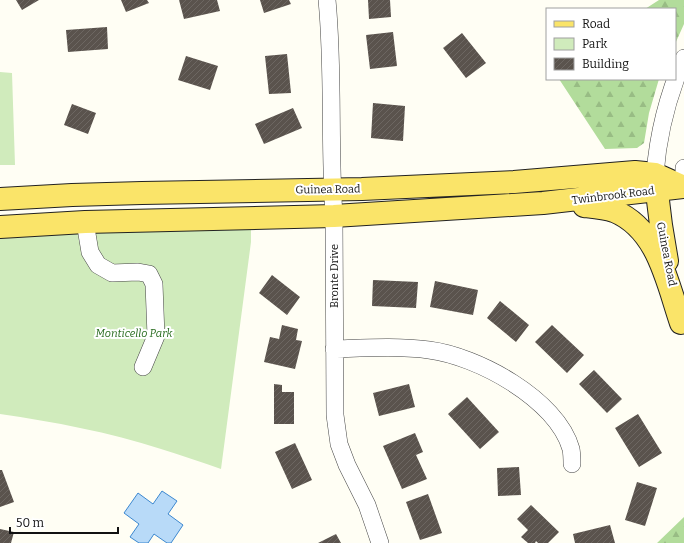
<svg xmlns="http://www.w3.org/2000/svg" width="684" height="543" font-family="Bitter,serif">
<defs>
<pattern id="forest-firs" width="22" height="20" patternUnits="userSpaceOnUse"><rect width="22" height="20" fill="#b2dc9b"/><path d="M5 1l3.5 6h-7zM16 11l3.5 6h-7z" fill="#98bc84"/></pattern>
<pattern id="building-hatch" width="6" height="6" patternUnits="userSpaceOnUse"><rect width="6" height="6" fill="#5a534d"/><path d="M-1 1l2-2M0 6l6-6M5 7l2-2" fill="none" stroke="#6d6762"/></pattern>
</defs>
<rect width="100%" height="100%" fill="#fffef4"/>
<path fill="url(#forest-firs)" d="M659,0H684V24L675,44V9H645Z
M559,79H659L649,113L644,143L637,148L605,149Z
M684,517V543H657Z"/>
<path fill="#d0ebbc" d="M0,72L12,73L15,165H0Z
M251,225V242L221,469C201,462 181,455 161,449C109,432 54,422 0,414V236Z"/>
<path fill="#b8daf8" stroke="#3d88d0" d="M162,491L177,501L168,514L183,525L171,543H167L154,534L148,543H139L130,537L139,524L124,513L138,493L153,504Z"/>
<path fill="url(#building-hatch)" d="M16,0H39L22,10Z
M121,0H147L149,3L126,12Z
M179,0H217L220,11L184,19Z
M260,0H289L291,4L264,13Z
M368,0H390L391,17L369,19Z
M107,27L108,49L68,52L66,30Z
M393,32L397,66L370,69L366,35Z
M462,33L486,63L466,78L443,48Z
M287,54L291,93L269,94L265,56Z
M186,56L218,66L210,90L178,80Z
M373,103L405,106L403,141L371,138Z
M72,104L96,113L88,134L64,125Z
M293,108L302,128L264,144L255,124Z
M272,275L300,297L287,315L259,293Z
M373,280L418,282L416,308L372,306Z
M435,281L478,290L473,315L430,307Z
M500,301L529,325L516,342L487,318Z
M282,325L298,329L296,340L302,341L295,369L264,362L270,337L279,339Z
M552,325L584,355L567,373L535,342Z
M594,370L622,399L607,413L579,384Z
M274,384L282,385V392H294V424H274Z
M409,384L415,407L379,416L373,393Z
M467,397L499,432L480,449L448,414Z
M638,414L662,453L639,467L615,428Z
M415,433L423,452L416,455L427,479L402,489L383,446Z
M295,443L312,480L292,489L275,452Z
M519,467L521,495L498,496L497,468Z
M0,470H2L14,502L0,507Z
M637,482L657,488L645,526L625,520Z
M428,494L442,533L420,540L406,502Z
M531,505L559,532L548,543H538L536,541L535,543H528L521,537L528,530L517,519Z
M610,525L615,543H575L573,534Z
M0,529L14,532L11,543H0Z
M336,534L341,543H318Z"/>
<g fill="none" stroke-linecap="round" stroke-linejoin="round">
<g stroke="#444" stroke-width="18">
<path id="minor" d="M327,0C334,72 329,144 334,216L335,415L339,444L347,465L367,505L380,543
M655,174C658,134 668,95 684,58
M684,187V168
M85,222L90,252L98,265L112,273L138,272L149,274L154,284L156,336L143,367
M334,349C366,348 398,346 429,350C477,356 557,399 571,449C572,454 572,460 572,464"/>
</g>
<g stroke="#222" stroke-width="24">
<path id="major" d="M655,176L661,225L667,261
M0,199L72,195L142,193L362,189L514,182L635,172L655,174L684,187
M584,206C593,207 605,208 614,211C658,229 667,282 681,323
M0,227L85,222L334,216L543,203L684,187"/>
</g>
<use href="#minor" stroke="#fff" stroke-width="17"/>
<use href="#major" stroke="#fae469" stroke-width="22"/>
</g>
<g text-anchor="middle" stroke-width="4" stroke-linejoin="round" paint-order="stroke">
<g font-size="11" fill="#111" stroke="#fff">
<text transform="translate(328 189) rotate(-1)" y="4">Guinea Road</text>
<text transform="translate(613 195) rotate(-7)" y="4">Twinbrook Road</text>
<text transform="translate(667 254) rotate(79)" y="4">Guinea Road</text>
<text transform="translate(334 276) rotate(-90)" y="4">Bronte Drive</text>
</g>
<g font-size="11" font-style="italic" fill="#276b1e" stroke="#fff">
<text x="134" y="337">Monticello Park</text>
</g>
</g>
<rect x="546" y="8" width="130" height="72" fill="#ffffff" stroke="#a0a0a0"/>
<rect x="554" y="21" width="20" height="6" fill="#fae469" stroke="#a0a0a0"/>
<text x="582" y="28" font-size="12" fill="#111111">Road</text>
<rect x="554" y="38" width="20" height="12" fill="#d0ebbc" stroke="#a0a0a0"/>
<text x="582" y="48" font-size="12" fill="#111111">Park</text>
<rect x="554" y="58" width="20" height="12" fill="url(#building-hatch)" stroke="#a0a0a0"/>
<text x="582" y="68" font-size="12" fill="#111111">Building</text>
<path d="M10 527v6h108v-6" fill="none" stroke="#111111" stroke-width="2"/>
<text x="16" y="527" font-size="12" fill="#111111" stroke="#ffffff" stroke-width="3" paint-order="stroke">50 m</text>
</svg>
